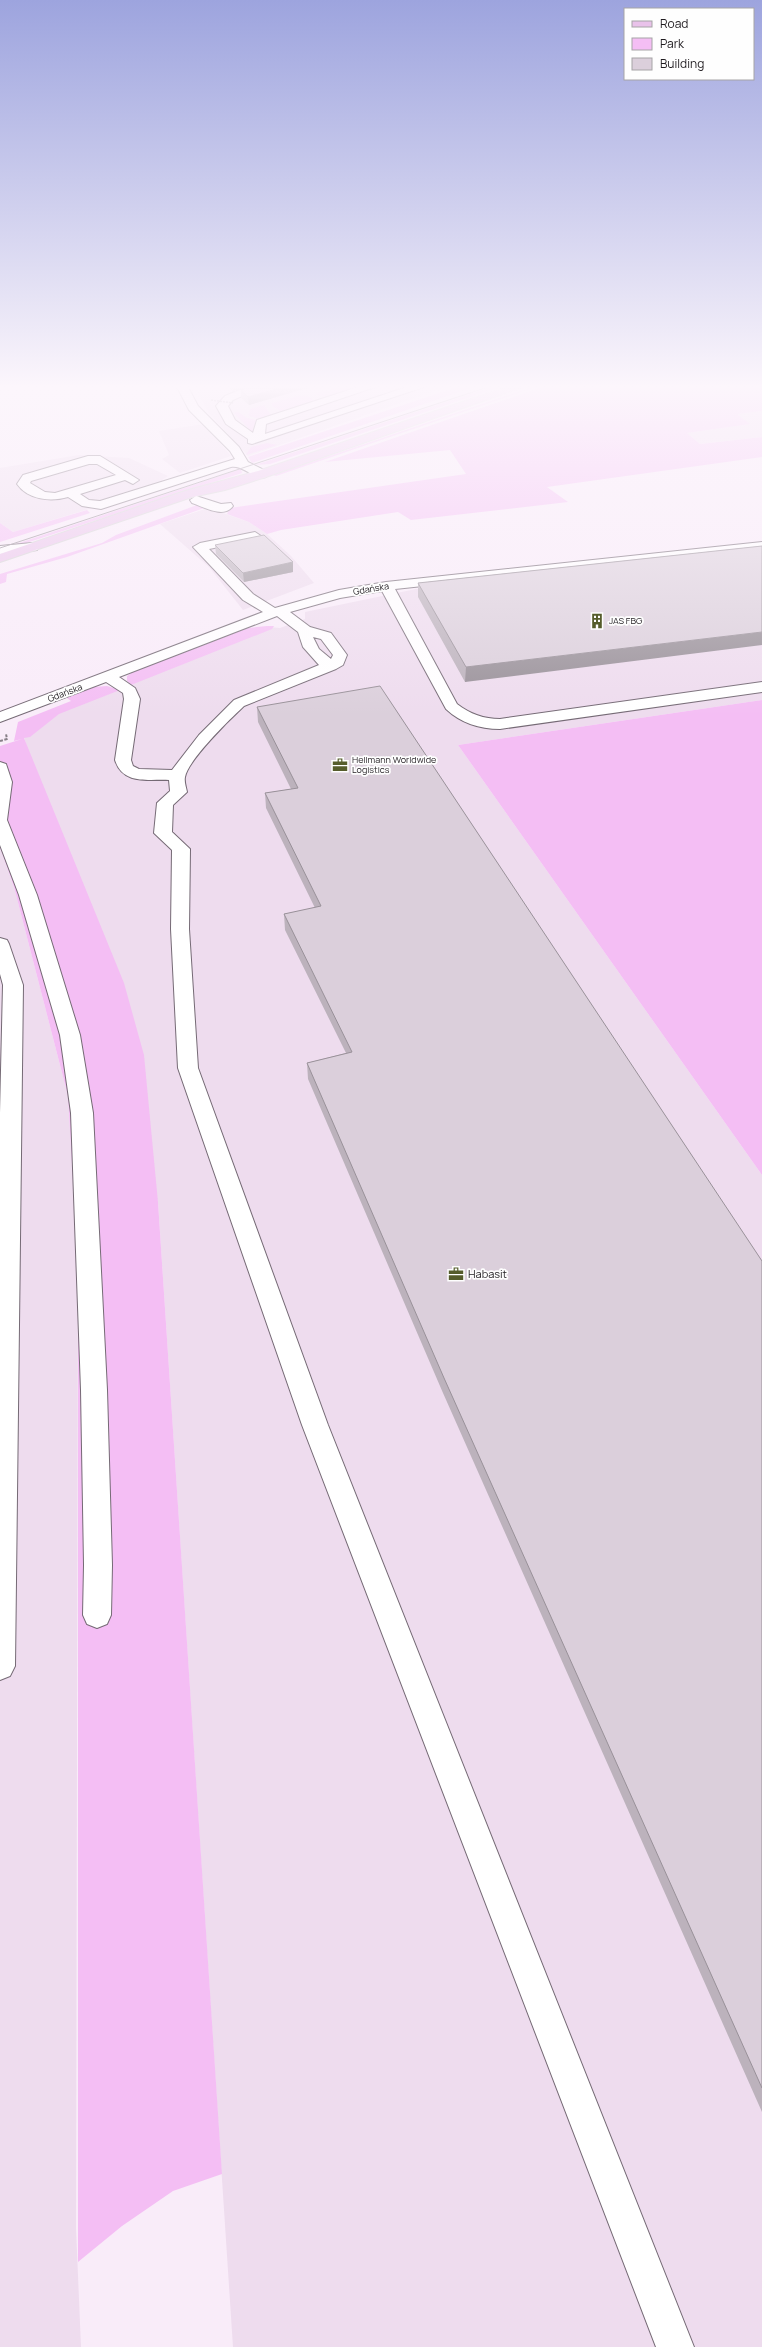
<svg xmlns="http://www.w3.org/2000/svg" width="762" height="2347" font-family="Manrope,sans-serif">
<rect width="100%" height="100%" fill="#f9ecf9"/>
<path fill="#eedcee" d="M199,387H446L248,456L208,412L198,393Z
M762,411V437L700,444L687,433L749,424L736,414Z
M204,424L231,456L180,473L162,459L169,455L159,431Z
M79,455L129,458L168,476L162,480L168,485L13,532L0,523V468Z
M208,508L249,522L267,534L291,556L314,583L243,610L209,567L160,524Z
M762,551V700L458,745L762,1175V2347H233L158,1202L24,737L53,714L269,627L280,628L305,619V612L416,589Z
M0,847L14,887L68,1096L78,1270L76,2228L81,2347H0Z"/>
<path fill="#f4bef4" d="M340,387H357L326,397L317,395L316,393Z
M457,387H474L252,463L248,457Z
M491,387H500L270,464L255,465Z
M532,387H536L276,476L273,475Z
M542,387H762V411L737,414L750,424L687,433L700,444L762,437V457L547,487L568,502L411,520L398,512L281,530L267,534L249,522L227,514L230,508L466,474L450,450L325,462Z
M301,395L312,398L313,401L281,411L272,406V403Z
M264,405L271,415L259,419L249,416L250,409Z
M238,412L247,418L256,420L252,432L234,413Z
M267,443L277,445L246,455L251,447Z
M241,469L242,473L20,545L4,548Z
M197,505L207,507L67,557L7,574L6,582L0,584V574L102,543L116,535Z
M87,510L90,513L0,542V523L13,532Z
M267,626H274L272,629L131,685L127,681V676L133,672L248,628Z
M107,686L120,690L59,714L30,737L24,738L124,983L144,1055L158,1202L222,2174L173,2191L122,2226L78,2262V1270L68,1096L14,887L0,847V746L22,739L14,741L18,722L71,701L67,698L94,687Z
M762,700V1175L458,745Z"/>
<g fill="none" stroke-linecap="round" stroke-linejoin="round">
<g stroke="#756a75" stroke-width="2">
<path id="minor" d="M177,387H188L198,406L239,447L248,462L266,471L268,474L266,477C253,480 244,465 231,467L101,509L82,506L68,497C51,502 28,500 17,484L23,475L88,456H100L139,480L133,484L125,480L80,494L89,500L100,501L235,459L230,451L189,410ZM89,464H97L116,475L55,493L45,492L30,483L31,481Z
M247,387H263L233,400L228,406L235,420L253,433L257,420L358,387H375L266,424L265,434L407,387H424L252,444L248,443V439L226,424L216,406L225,396Z
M196,496L221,504L231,503L233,506C224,519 204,507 192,503L190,500Z
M255,532L261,536L260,539L209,549L253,594L275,608L339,590L386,582L762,542V550L395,589L457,704C470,714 484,719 500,719L762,682V692L500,729C479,729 461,723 446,709L382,591L340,598L290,612L310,627L331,633L347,655L343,665L336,669L244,706C230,719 188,760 185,777C184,782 186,787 187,792L173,805L172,832L190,849L189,929L198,1068L328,1425L694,2347H656L302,1425L178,1068L171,929L172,850L154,833L157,803L170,791L169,780C147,779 123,785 115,760L124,699L123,693L106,682L0,722V712L263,612L243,600L193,547L200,543ZM277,616L298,632L303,647L319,665L234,700L199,735L172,770L139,769L133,766L131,760L140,699L135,688L119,677ZM313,637L321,639L333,655L331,659L319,649Z
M32,543L39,547L37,550L0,554V546Z
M0,762L6,764L12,782L7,820L37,895L80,1035L93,1113L107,1390L112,1565L111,1615L107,1624L97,1628L87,1624L83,1615L84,1565L81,1390L71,1113L60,1035L19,895L0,845Z
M0,938L7,940L9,944L23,985L15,1666L10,1676L0,1680V1113L3,985L0,974Z"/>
</g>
<g stroke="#d3d2d3" stroke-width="2">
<path id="major" d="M507,387H523L266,477L225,490L192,497L0,562V554L185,491L258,471Z"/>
</g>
<path stroke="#888088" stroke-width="2" stroke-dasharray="3 1.5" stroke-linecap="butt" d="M0,741L7,739L6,734"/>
<use href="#minor" fill="#fff" fill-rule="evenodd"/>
<use href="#major" fill="#e9c2ea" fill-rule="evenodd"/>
<path stroke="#908790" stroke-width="1" d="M0,548L488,387"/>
<path stroke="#888088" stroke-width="1.5" stroke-dasharray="2 1" stroke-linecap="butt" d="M211,400L233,403"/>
</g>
<path fill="#bcb2bc" d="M229,387H243L233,391Z
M248,387H311L249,405L241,398V390Z
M215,545L293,572L244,582L216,554Z
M762,546L465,682L418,597V583Z
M257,707L762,1261V2112L443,1393L308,1079L307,1063L346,1053L285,930L284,914L315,908L266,808L265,793L291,789L258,722Z"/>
<path fill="#999199" d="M233,387H243L233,391Z
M284,387H311L249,405L248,397Z
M293,562V572L244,582L243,573Z
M762,632V645L465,682L466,667Z"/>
<path fill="#dbcfdb" stroke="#999199" d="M248,387H284L248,397L241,390Z
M264,535L293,562L243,573L215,545Z
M762,546V632L466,667L418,583Z
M380,686L762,1261V2088L444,1378L307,1063L352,1052L284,914L321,906L265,793L298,788L257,707Z"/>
<linearGradient id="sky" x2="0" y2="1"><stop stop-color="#9da4de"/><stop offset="0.54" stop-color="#fcf6fc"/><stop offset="1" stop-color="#fcf6fc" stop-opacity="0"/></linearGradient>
<rect width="762" height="716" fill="url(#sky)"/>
<defs>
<g id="building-bare" transform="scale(1.2)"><path d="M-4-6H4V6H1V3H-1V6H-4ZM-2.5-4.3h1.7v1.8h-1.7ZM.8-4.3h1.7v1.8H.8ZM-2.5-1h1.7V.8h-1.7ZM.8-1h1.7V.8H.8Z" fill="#555c2b" stroke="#fefefe" stroke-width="2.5" paint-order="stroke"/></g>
<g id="office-bare" transform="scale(1.2)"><path d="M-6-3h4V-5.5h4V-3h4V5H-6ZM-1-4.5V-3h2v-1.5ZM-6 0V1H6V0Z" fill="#555c2b" stroke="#fefefe" stroke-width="2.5" paint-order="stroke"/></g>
</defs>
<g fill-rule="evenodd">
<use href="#building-bare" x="597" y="621"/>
<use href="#office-bare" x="340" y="765"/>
<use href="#office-bare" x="456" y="1274"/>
</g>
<g text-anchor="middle" stroke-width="3.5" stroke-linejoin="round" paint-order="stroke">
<g font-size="9" fill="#211d21" stroke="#fefefe">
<text transform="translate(371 589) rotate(-10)" y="3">Gdańska</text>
<text transform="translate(65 693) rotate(-21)" y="3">Gdańska</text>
</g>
<g font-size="9" fill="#211d21" stroke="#fefefe" text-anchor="start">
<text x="609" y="624">JAS FBG</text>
<text x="352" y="763">Hellmann Worldwide<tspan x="352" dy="10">Logistics</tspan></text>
</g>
<g font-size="11" fill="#211d21" stroke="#fefefe" text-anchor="start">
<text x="468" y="1278">Habasit</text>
</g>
</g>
<rect x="624" y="8" width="130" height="72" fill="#fefefe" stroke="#a6a4a6"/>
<rect x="632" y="21" width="20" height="6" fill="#e9c2ea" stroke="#a6a4a6"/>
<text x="660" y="28" font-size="12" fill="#211d21">Road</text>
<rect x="632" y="38" width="20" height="12" fill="#f4bef4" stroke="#a6a4a6"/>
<text x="660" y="48" font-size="12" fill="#211d21">Park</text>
<rect x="632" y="58" width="20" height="12" fill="#dbcfdb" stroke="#a6a4a6"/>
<text x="660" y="68" font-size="12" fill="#211d21">Building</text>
</svg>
